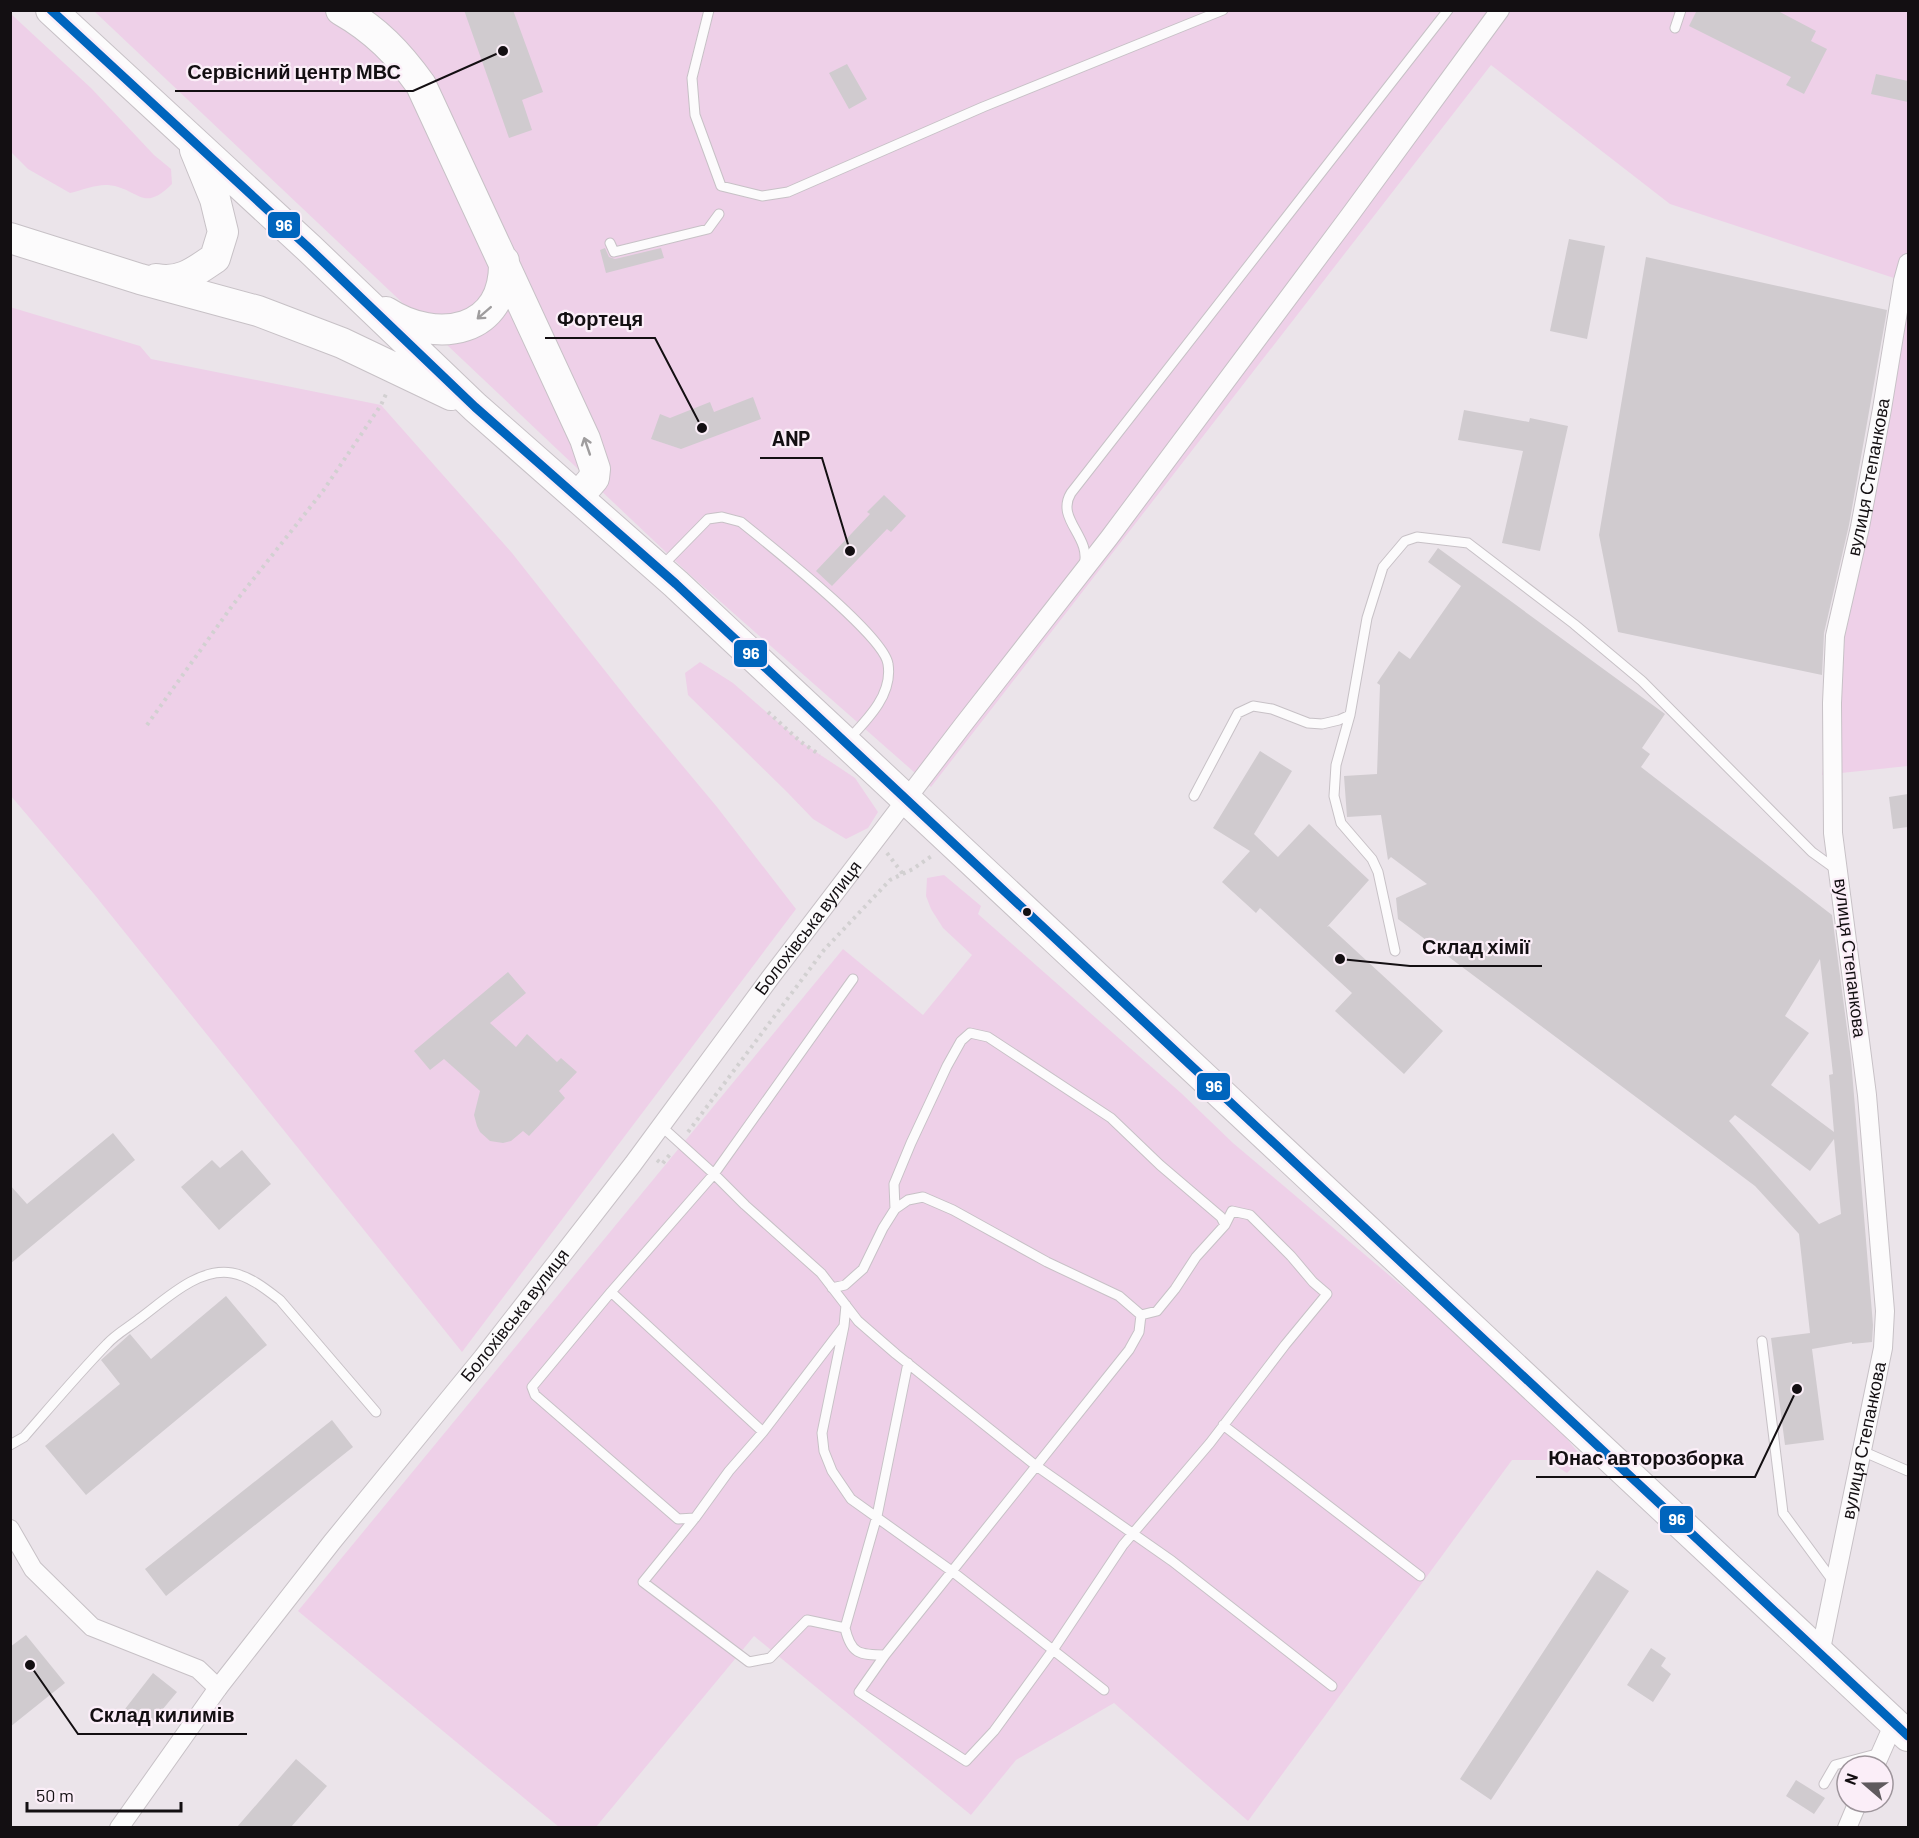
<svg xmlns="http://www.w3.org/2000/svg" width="1919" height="1838" font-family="Barlow,sans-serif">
<rect width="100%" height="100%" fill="#ebe4ea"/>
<path fill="#eed0e8" d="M94,11H1908V766L1822,775L1903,281L1670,204L1491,65L931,787L688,573Z
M11,14L91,88L154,155L171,169L172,184C142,214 139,188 108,185C97,184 82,190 70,193L28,169L11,152Z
M10,307L140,346L151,359L381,405L512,553L636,710L717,807L796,909L462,1352L94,894L11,796Z
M700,662L733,683L801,742L855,778L878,812L868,828L846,839L813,819L787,792L688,695L685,673Z
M944,875L981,906L978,914L1181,1093L1233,1143L1429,1309L1561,1432L1582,1457L1567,1473L1547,1460H1512L1248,1821L1114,1703L1016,1760L971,1815L754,1636L596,1827H559L298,1611L843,949L923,1015L972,955L943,928L931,909L926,896L927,878Z"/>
<path fill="#d0cbcf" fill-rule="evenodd" d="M464,10H513L543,92L522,100L532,130L509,138Z
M1697,10H1776L1816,31L1811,41L1827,49L1804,94L1786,85L1791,77L1689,26Z
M847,64L867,99L849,109L829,73Z
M1876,74L1908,81V102L1871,94Z
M1569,239L1605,246L1587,339L1550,331Z
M605,248L609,257L615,259L661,248L664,258L606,273L600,250Z
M1646,257L1887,310L1849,525L1824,633L1822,675L1618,632L1599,535Z
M753,397L761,419L681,449L651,439L660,414L670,418L710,402L714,412Z
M1464,410L1529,422L1530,418L1568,426L1540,551L1502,543L1523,451L1458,440Z
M884,495L906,516L891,532L887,529L832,586L816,571L870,514L867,512Z
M1438,548L1665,714L1642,748L1650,754L1641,767L1832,915L1851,1059L1873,1325L1872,1342L1852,1344V1342L1812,1349L1824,1440L1785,1445L1771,1338L1810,1333L1799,1234L1755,1186L1398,919L1396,898L1427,884L1391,857L1388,860L1381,815L1347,817L1344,776L1377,774L1380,685L1377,683L1399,651L1410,659L1461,586L1428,562ZM1820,959L1833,1074L1829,1075L1834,1132L1771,1085L1809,1033L1785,1016ZM1735,1115L1810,1171L1834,1139L1841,1214L1819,1224L1729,1121Z
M1260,751L1292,771L1254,834L1278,857L1309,824L1369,880L1327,927L1329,926L1443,1031L1404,1074L1335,1011L1352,993L1260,908L1256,913L1222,882L1250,851L1213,828Z
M1908,794V827L1893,829L1889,797Z
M508,972L526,993L490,1023L516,1047L527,1034L557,1062L561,1058L577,1072L559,1091L565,1098L529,1136L523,1131L511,1141L503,1143L490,1141L480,1132L477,1126L474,1115L480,1091L444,1059L430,1070L414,1051Z
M113,1133L135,1160L10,1264V1185L27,1204Z
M242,1150L271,1184L219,1230L181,1187L212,1160L220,1168Z
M226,1296L267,1345L86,1495L45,1446L120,1384L101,1360L130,1334L151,1359Z
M332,1420L353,1447L166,1596L145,1569Z
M1597,1570L1629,1591L1491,1800L1460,1779Z
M26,1635L65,1683L10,1727V1647Z
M1651,1648L1666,1658L1661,1666L1671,1674L1653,1702L1627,1685Z
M153,1673L177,1692L148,1727L125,1709Z
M296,1759L327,1786L291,1827H237Z
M1796,1780L1825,1798L1814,1814L1786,1796Z"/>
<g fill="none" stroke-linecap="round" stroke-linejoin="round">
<g stroke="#c7c1c6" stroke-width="11">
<path id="lane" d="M709,10L692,78L695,115L721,186L762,196L788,192L983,107L1223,10
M1675,28L1681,10
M610,243L614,252L708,229L719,214
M1084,565C1092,537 1055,519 1071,493L1448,10
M661,567L708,519L722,517L741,522C769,545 884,635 888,664C893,694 868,719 849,739
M1194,796L1238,713L1253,706L1272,709L1308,723L1322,724L1339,720L1350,715
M1395,951L1378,872L1372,859L1341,823L1334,796L1336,765L1350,715L1367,618L1383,567L1405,541L1417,537L1468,543L1574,624L1642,681L1812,852L1837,870
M661,1126L714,1174L745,1205L821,1273L858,1321L896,1354L1035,1465L1172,1561L1332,1686
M895,1209L894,1184L911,1143L947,1066L961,1041L970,1033L988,1037L1111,1118L1160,1165L1221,1217L1225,1225
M832,1288L845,1285L863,1269L883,1228L895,1209L908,1200L923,1197L953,1210L1047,1262L1119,1296L1141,1315L1139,1332L1129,1350L885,1655
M611,1292L763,1432
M846,1305L844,1326L763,1432L729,1471L695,1518L678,1519L535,1395L532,1387L611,1292L714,1174L853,979
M844,1326L822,1433L824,1451L832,1471L851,1499L953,1572L1053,1650L994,1731L966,1761L859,1692L885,1655C859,1655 851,1654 845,1628L877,1516L908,1363
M1762,1341L1783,1513L1833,1581
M1223,1425L1420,1576
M10,1445L24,1437C51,1406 78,1374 107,1344C116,1334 129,1327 139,1319C165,1300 198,1267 232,1273C250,1276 267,1290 280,1300L376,1412
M1862,1451L1908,1471
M695,1518L643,1582L749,1662L770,1658L807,1620L845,1628
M1104,1690L1053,1650L1123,1545L1210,1443L1285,1345L1327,1294L1313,1282L1291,1256L1250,1215L1232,1211L1225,1225L1196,1257L1175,1289L1157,1311L1141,1315
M1824,1784L1835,1765L1880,1753"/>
</g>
<g stroke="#c7c1c6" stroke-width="20">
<g id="street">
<path d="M10,1529L33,1569L92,1627L198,1669L218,1688"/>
<path id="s1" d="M1820,1654L1883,1348L1885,1311L1867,1095L1833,833L1832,703L1835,636L1860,527L1882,409L1903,281L1908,263"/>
<path d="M1875,1766L1894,1723"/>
<path id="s2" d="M119,1828L218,1688L332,1542L483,1357L633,1164L770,978L963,725L1109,538L1350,215L1500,10"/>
<path d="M1847,1828L1858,1802"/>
</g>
</g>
<g stroke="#c7c1c6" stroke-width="32">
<path id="primary" d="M51,10L310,249L475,407L676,584L1908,1736
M341,10C376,30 398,53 421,85L585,439L595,469L594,478L578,497
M10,238L140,279L258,311L342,343L451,395
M156,279C180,284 196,271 215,258L223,232L215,199L195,150
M386,312C437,345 506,333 504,261"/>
</g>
<path stroke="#d2d0d1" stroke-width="4" stroke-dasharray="3 4.5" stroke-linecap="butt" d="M768,712L801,742L820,755
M147,725L232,606L323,491L381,405L387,392
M887,853L903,874
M688,1132L824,950L890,880L913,869L933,855
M657,1160L662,1164L672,1152"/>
<use href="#lane" stroke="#fcfbfc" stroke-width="9"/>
<use href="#street" stroke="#fcfbfc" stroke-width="18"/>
<use href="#primary" stroke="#fcfbfc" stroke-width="30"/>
<g stroke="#fbeef8" stroke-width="14">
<path id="bus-1" d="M51,10L310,249L475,407L676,584L1908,1736"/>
</g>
<use href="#bus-1" stroke="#0065bd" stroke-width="9"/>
</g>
<defs><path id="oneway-shaft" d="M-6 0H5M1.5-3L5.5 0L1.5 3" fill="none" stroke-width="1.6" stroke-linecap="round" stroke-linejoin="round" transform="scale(1.5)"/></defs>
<g stroke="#9f9d9e">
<use href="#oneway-shaft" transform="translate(484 313) rotate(139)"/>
<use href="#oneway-shaft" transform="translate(587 446) rotate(-109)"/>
</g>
<circle fill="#130f12" stroke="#fbeef8" stroke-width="2" cx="1027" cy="912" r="5"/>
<g text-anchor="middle" stroke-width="4.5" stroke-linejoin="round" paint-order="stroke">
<g font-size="18" fill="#130f12" stroke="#fbeef8">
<text dy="6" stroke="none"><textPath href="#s1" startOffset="1190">вулиця Степанкова</textPath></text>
<text dy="6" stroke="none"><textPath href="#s2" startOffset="1134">Болохівська вулиця</textPath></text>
<text transform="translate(1850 958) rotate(83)" y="6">вулиця Степанкова</text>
<text dy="6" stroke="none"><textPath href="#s2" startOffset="648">Болохівська вулиця</textPath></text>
<text dy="6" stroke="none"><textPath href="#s1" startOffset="218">вулиця Степанкова</textPath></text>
</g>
</g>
<path fill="none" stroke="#130f12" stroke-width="2" d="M503 51L413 91H175M702 428L655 338H545M850 551L822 458H760M1340 959L1410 966H1542M1797 1389L1755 1477H1536M30 1665L78 1734H247"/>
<g fill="#130f12" stroke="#fbeef8" stroke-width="2">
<circle cx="503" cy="51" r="6"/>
<circle cx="702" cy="428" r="6"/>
<circle cx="850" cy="551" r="6"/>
<circle cx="1340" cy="959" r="6"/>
<circle cx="1797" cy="1389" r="6"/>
<circle cx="30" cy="1665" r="6"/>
</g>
<g font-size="20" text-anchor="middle" font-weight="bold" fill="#130f12" stroke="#fbeef8" stroke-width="4.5" stroke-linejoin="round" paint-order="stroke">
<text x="294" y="79">Сервісний центр МВС</text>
<text x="600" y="326">Фортеця</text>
<text x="791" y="446">ANP</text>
<text x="1476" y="954">Склад хімії</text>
<text x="1646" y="1465">Юнас авторозборка</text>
<text x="162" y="1722">Склад килимів</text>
</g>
<g stroke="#fbeef8" stroke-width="2">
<rect x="267" y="211" width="34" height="28" rx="6" fill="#0065bd"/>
<rect x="733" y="639" width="35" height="29" rx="6" fill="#0065bd"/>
<rect x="1196" y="1072" width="35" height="29" rx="6" fill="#0065bd"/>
<rect x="1659" y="1505" width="35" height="29" rx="6" fill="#0065bd"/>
</g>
<g font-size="16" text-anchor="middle" font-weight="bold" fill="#fff">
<text x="284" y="231">96</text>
<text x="751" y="659">96</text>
<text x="1214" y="1092">96</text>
<text x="1677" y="1525">96</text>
</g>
<rect width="1919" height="1838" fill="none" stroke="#130f12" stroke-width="24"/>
<g transform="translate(1865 1784) rotate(290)"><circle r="28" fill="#fbeef8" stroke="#9e959c" stroke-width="1.5"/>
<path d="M0-4.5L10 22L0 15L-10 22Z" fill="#5f5a5e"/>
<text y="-9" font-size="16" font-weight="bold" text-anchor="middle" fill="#130f12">N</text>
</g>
<path d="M27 1802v9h154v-9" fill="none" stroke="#130f12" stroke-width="3"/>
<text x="36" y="1802" font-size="18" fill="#130f12" stroke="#fbeef8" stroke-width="4.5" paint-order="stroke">50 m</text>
</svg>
